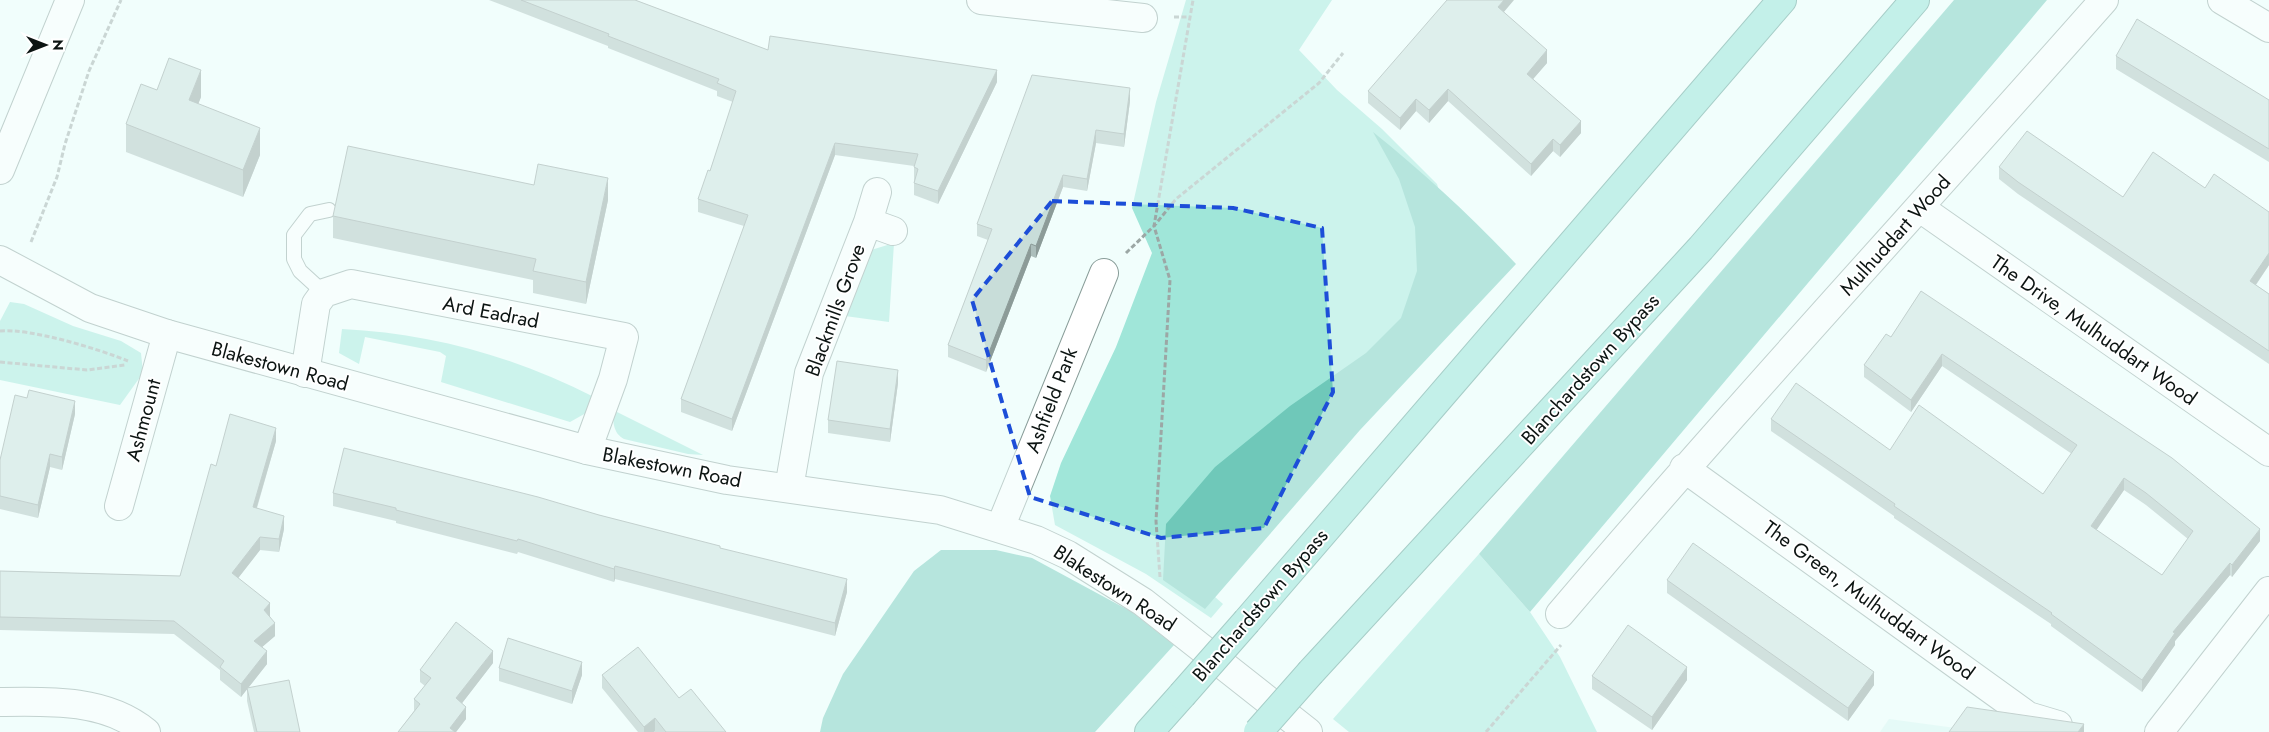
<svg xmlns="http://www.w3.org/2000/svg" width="2269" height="732" font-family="Jost,sans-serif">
<rect width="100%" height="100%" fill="#f1fefc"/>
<path fill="#d8f7f1" d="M1889,719L1985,732H1880Z"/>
<path fill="#a0e6d9" d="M1186,0H1332L1299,50L1337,90L1382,129L1437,184L1451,229L1443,274L1198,582L1223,604L1211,618L1146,574L1055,525L1050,496L1061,463L1116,347L1152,253L1132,208L1156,102Z
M894,243L889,322L845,316L868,251Z
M10,302L24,304L73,326L121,341L141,353L143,373L120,405L0,380V321Z
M342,329C430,333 516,357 594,397L586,413L570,422L441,382L446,356L440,352L365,337L359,364L339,353Z
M613,410L703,455L688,454L624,439C613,433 613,422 613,410Z
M1479,554L1530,612L1560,657L1597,732H1349L1333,719Z"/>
<path fill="#6fc8b9" d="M1954,0H2047L1530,612L1479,554Z
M1373,132C1424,173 1471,216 1516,264L1360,430L1205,609L1163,580L1166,524L1215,467L1290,406L1366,353L1401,318L1417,271L1415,227L1399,179Z
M941,550H996L1032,558L1132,612L1174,645L1095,732H820L823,718L843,674L914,571Z"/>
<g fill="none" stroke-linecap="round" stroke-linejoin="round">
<g stroke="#899d99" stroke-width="16">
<path id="service" d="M324,293L300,271L294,259V235L310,214L329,210"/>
</g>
<g stroke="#899d99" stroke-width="30">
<path id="minor" d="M981,0L1143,18
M2222,0L2269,28
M1920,208L2269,452
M868,222L893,231
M305,373L316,304L324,293L351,284L624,337L613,379L587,450
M1684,468L2028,716L2058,725
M789,488L809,373L868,222L877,192
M119,506L167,334
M1000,528L1104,273
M1560,614C1737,406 1923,205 2104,0
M0,702C49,701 106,699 146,732"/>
</g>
<g stroke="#899d99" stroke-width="30">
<path id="tertiary" d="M0,170L70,0
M0,260L90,308L167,334L587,450L727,480L940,510L1036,540L1068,555L1143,602L1308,732
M2159,732L2269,591"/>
</g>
<g stroke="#4c9388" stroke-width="30">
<path id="trunk" d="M1247,621L1782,0
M1311,672L1701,248L1915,0
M1149,732L1182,695"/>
</g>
<path stroke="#9ca7a5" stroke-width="3" stroke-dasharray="5 2.5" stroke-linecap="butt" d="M1174,17H1191
M31,242L57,177L65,144L89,71L121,0
M1126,253L1154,226L1176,199L1319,83L1343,53
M0,331C30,328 99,349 128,361
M0,362L87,370L125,365
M1160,577L1156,521L1170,280L1154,226L1193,0
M1486,732L1561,645"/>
<use href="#service" stroke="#fff" stroke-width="14"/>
<use href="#minor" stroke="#fff" stroke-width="28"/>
<use href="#tertiary" stroke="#fff" stroke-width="28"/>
<use href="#trunk" stroke="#8cdfd2" stroke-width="28"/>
<g stroke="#4c9388" stroke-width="30" stroke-linecap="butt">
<path id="trunk-bridge" d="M1182,695L1247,621
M1258,732L1311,672"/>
</g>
<use href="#trunk-bridge" stroke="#8cdfd2" stroke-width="28"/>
</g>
<path fill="#acbebb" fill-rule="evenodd" d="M489,0H635L768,50L997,82L938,204L914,195V166L835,155L732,431L681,412V399L744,226L698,212V199L710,171L733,102L717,96V91L608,48V46Z
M1504,12L1547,63L1533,79L1581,133L1560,157L1553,151L1531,176L1448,101L1429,123L1416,111L1400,130L1368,103V91Z
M2116,56L2269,100V162L2116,69Z
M157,90L201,97L198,104L260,155L243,197L126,152V124Z
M1130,101L1124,147L1096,143L1087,191L1063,187L1036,258L1031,256L986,372L948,357V345L988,240L977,236V224Z
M1999,167L2123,197L2205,188L2269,212V265L2256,285L2269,294V364L2018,194L1999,179Z
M608,200L586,304L533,293V280L333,238V216Z
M1921,291L2260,541L2232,577L2230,575L2175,641V645L2142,692L2051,626V624L1894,518V516L1771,431V419L1890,450L2043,494L2072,454L1942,366L1911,412L1864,377V365L1891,337ZM2124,490L2146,505L2188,539L2162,575L2096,530Z
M898,383L890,442L828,433V420Z
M75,414L62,470L50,467L38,518L0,509V460Z
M276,441L257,508L284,529L279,552L260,550L238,578L270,616L275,636L262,647L267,664L248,688L300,732H254L247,701V689L241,697L220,680V670L174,634L0,630V571L180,576L216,466Z
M333,493L599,515L720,548L847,592L835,636L615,579L614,582L518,552L517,554L396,523V521L333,506Z
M1667,580L1874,685L1848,721L1667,593Z
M493,663L462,703L466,719L456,732H398L414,711V699L425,686L420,682V670Z
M499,668L582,675L572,704L499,681Z
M602,675L679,698L726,732H655V731L654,732H638L602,688Z
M1592,676L1687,680L1652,730L1592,689Z"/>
<path fill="#8c9b98" d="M1504,0H1514L1498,19V7Z
M1547,50V63L1527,86V74Z
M201,70V97L189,127V100Z
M997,70V82L938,204V191Z
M1130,88V101L1124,147V134Z
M1448,89V101L1429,123V110Z
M1416,99V111L1400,130V118Z
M1581,121V133L1560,157V145Z
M260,128V155L243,197V170Z
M1096,130V143L1087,191V179Z
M1553,139V151L1531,176V164Z
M835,143V155L732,431V419Z
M1063,175V187L1036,258V246Z
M608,178V200L586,304V282Z
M1031,244V256L986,372V360Z
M2269,253V265L2250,293V281Z
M1942,354V366L1911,412V400Z
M898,370V383L890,442V429Z
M75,401V414L62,470V457Z
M276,428V441L253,520V507Z
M50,454V467L38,518V505Z
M2124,478V490L2091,538V526Z
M284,516V529L279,552V539Z
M2260,529V541L2232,577V565Z
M260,537V550L232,586V573Z
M2230,563V575L2175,641V645L2142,692V680L2173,632Z
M615,566V579L614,582V569Z
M847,579V592L835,636V623Z
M270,603V616L264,623V610Z
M275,623V636L254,654V641Z
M267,651V664L241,697V684Z
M493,651V663L456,711V698Z
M582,662V675L572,704V691Z
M1687,667V680L1652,730V717Z
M1874,672V685L1848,721V708Z
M466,707V719L456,732H450V728Z
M655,718V731L654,732H644V727Z
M2084,724V732H2078Z"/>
<path fill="#c8ddd9" stroke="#8c9b98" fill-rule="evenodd" d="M521,0H635L768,50L770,36L997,70L938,191L914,183L918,169L914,167L918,154L835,143L732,419L681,399L748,215L698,199L708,170L710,171L736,91L717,83L719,79L608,36L609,34Z
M1447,0H1504L1498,7L1547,50L1527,74L1581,121L1560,145L1553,139L1531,164L1448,89L1429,110L1416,99L1400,118L1368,91Z
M2137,19L2269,100V149L2116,56Z
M169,58L201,70L189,100L260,128L243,170L126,124L141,84L157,90Z
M1032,75L1130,88L1124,134L1096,130L1087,179L1063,175L1036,246L1031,244L986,360L948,345L992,229L977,224Z
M2027,131L2123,197L2153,152L2205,188L2214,174L2269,212V253L2250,281L2269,294V351L2018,182L1999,167Z
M348,146L534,185L538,164L608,178L586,282L533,271L536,259L333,216Z
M1921,291L2172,458L2260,529L2232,565L2230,563L2173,632L2175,633L2142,680L2051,614L2052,613L1894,506L1895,504L1771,419L1796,383L1890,450L1919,405L2043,494L2077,445L1942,354L1911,400L1864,365L1886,334L1891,337ZM2124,478L2146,493L2193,531L2162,575L2091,526Z
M837,361L898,370L890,429L828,420Z
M29,390L75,401L62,457L50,454L38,505L0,496V460L15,395L27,398Z
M230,414L276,428L253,507L284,516L279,539L260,537L232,573L270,603L264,610L275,623L254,641L267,651L241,684L220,667L224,661L174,621L0,617V571L180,576L211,464L216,466Z
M344,448L538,497L599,515L720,546V548L847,579L835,623L615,566L614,569L518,539L517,541L396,510V508L333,493Z
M1693,543L1874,672L1848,708L1667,580Z
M456,622L493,651L456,698L466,707L450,728L455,732H398L420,704L414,699L431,678L420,670Z
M1628,625L1687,667L1652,717L1592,676Z
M508,638L582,662L572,691L499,668Z
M638,647L679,698L691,689L726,732H666L655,718L644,727L602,675Z
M289,680L300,732H257L247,688Z
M1967,707L2084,724L2078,732H1949Z"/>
<path d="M0 0H2269V732H0ZM1052,201L1233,208L1322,228L1333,392L1264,528L1161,538L1030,497L972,300Z" fill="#f1fefc" fill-opacity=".55" fill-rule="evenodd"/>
<path fill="none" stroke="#1d4ed8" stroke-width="4" stroke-dasharray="10 6" stroke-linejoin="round" d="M1052,201L1233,208L1322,228L1333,392L1264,528L1161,538L1030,497L972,300Z"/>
<g text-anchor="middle" stroke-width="4" stroke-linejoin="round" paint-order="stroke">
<g font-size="20" fill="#0c1412" stroke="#fff">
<text transform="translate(1895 235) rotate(-48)" y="7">Mulhuddart Wood</text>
<text transform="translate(835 310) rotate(-70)" y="7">Blackmills Grove</text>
<text transform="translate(491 312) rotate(11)" y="7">Ard Eadrad</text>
<text transform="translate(2094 330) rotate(35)" y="7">The Drive, Mulhuddart Wood</text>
<text transform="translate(280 366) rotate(15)" y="7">Blakestown Road</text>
<text transform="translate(1590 369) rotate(-48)" y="7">Blanchardstown Bypass</text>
<text transform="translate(1051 400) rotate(-69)" y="7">Ashfield Park</text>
<text transform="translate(143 420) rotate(-75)" y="7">Ashmount</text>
<text transform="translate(672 467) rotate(11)" y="7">Blakestown Road</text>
<text transform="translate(1115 588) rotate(33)" y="7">Blakestown Road</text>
<text transform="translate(1869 600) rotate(36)" y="7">The Green, Mulhuddart Wood</text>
<text transform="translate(1260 605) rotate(-49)" y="7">Blanchardstown Bypass</text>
</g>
</g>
<g transform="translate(45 45) rotate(90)" stroke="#ffffff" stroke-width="4" paint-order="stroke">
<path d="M0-4L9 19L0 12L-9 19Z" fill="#0c1412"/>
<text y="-8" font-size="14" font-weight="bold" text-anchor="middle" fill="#0c1412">N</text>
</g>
</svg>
